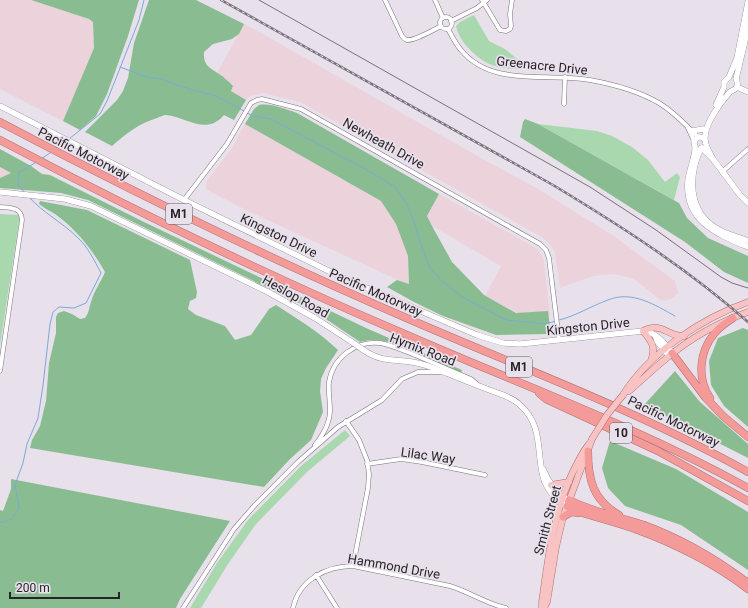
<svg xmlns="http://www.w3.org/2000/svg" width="748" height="608" font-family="Roboto,sans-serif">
<rect width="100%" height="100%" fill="#e8e0eb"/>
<path fill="#ebd2db" d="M0,0H31L89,19L93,22L94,48L63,121L0,89Z
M244,24L263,34L479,157L538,189L612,235L675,281L678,293L671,299L662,301L634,279L614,274L593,276L560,288L555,252L547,241L540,236L300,102L263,93L250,96L246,100L231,91L233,86L217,73Z
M245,124L381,201L396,224L408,256L409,285L250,212L207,190L206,185L207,181L232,148Z
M0,167L11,173L0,178Z
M439,194L536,248L542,256L544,261L550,315L518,313L485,296L501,266L432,226L427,216Z"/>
<path fill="#a9d8af" d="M474,15L489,41L505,49L518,60L519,69C493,69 480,62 464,43C460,37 457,32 456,26L460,22Z
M538,124L597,131L612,136L632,147L648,160L665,182L677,173L680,177L674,200Z
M0,214L20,215L0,345Z
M345,430L350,436L308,471L256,524L228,564L201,608H190L217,563L248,520L301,466Z"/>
<path fill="#89bd91" d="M31,0H139L128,36L107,94L96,116L80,130L63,121L94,48L93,22L89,19Z
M149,0H196L244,24L239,34L232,39L213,44L204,52C203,66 209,67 219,74C224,77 229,82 233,86L231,91L246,100L234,120L224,115C206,136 187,117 166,115C163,115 160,117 157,118C138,124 127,133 112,146L85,132L117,100L123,91L128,78L134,43Z
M259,105C271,103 285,109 297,113L439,194L427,216L432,226L452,262L484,295L516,313L548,311L550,327L548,334L496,335L443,316L414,302L387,287L397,280L409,284L408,256L396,224L381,201L245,124L254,109Z
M525,119L538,124L679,203L687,218L708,238L748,256V283L724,272L685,242L520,137L523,122Z
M0,149L31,166L42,174L50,175L144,222L366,328L462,370L461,373C448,367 436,362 423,356C403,347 383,335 360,342L311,309L88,200L61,193L0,188V178L11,173L0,167Z
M40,201L87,210L190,260L197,292L196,298L190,301L188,309L196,315L225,326L235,340L251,335L269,309L276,305C298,319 319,332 338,350L326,368L321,379L320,391L323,412L311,440L289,460L264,487L30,448L32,440L40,426L46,401L49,363L56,333V317L58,313L64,311L72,314L80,319L85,318C89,313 89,308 91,302C94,291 101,282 105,272C92,249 76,229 55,214C50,211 44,208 39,204Z
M743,328L748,330V427L724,406L711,385L709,361L718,338Z
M675,371L700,402L748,444V458L644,405Z
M610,441L676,469L748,512V570L681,525L625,506L608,488L602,468Z
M11,479L230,521L180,599L176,608H0V510L3,511L11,489Z"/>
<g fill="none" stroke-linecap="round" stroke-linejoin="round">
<path stroke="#7aabd8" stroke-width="1" d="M120,67L147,77L161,79L179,86L216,96L244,111
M247,113L253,116L271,119L367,170L395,187L407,204L413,219L421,245L430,268L442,281L462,297L506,320L545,324L556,321
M69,139L100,114L107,101L139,20L144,0
M56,148L65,142
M41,159L50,153
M24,192L18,185L19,172L35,163
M559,320C576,316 591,306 608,300C632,290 655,305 675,316
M0,523L12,519L19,508L15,485L23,463L27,444L38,418L43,385L50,324L53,312L59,307L74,308L86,303L101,273C94,260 88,247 77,237C62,222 43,213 29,197"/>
<g stroke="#79737c" stroke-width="5">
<path id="street" d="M385,0L402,36C403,38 405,39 407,40C415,41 433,30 441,26
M435,0L443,18
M482,0L500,30L506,31L510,29L511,26L510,14L512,0
M440 23a6 6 0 1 1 12 0a6 6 0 1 1-12 0Z
M451,21L477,8L487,0
M448,29C452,36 455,43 461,50C492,88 547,72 590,80C612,84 640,92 659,103C674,112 686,125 698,137
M564,104L565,77
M688,128L694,141
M722,172L748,149
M184,200L227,144L251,103L257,100L262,99L301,109L540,244L546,250L549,258L559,340
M0,207C11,208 21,207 22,220L0,371
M346,421L359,440L367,460L369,474L368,488L353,566
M315,445C323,435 330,423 330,410C330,400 328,391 329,382C333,358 356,340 380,343C392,345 404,351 415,355C434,363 452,371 471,379L477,384
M367,464L401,459L422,462L485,475
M316,575L337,608
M183,608L234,529L255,505L298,462L338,427L382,400L402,379L418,372H440
M293,608C299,580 326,566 353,566L450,586C470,592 486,604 506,608"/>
</g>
<g stroke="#79737c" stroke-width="6">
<path id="secondary" d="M737,87L748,92
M716,105L724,87V82L729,77L737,58L748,2
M0,106L184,200L341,277L477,335L503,343L520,344L643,331C658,333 664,343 672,353
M692,131L703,129
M704,139L701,137H698L694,141C694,143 695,145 695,147C696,154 689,171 688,180C684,221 717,234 748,247
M701,148C688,176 688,211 716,228C726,234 738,237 748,241
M702,148L713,159L740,195L748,203
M713,159C710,153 705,146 705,139C704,125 720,103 729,93C731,90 734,91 736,88C738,85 738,83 736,79L745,41L748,20
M0,192L65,199L91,206L268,292L315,318L352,342
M655,335L657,341L669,356
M362,349C383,364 395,358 417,363C428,365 438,370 449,374C463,380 477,385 492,391C501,394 511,397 519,404C555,434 523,480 565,505
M543,469C548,481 554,491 565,498"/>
</g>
<g stroke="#ad7272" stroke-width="7">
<path id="primary" d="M651,361C656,346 652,342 643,331C661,321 668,337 684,336
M629,391C642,380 655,367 668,357C692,337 719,322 748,312
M623,395C649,353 702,318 748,302
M551,485L569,482
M542,608V602C548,559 553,516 571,476C576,465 581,454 589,444
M544,608L547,602L556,547L563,517L592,439"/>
</g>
<g stroke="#ad7272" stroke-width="8">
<path id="highway" d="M0,122C135,193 272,260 411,320C524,369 640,412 748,472
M0,140C131,209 264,274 400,332C516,383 636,426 748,488
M672,353L705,397L723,416L748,437
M539,393L546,399L658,451L748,501
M710,398C697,379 699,352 714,334C719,327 726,323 733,318
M588,451C588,480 593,500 619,515
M569,500C593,512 619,517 644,525C682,539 716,559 748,583
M567,506L574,510C594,517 615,522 635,529C676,544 714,563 748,589
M563,517L571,512L579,513"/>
</g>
<use href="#street" stroke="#fff" stroke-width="4"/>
<use href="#secondary" stroke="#fff" stroke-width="5.5"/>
<use href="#primary" stroke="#f8c3c2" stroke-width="6"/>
<use href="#highway" stroke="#f49b9a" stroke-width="7"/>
<path stroke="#787279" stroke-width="1" d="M259,0L590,187L656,230L721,277L732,283L748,288"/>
<g stroke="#787279" stroke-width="2.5">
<path id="rail" d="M221,0L553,185C621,226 688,269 748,322"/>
</g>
<use href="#rail" stroke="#e8e0eb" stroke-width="1" stroke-dasharray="3" stroke-linecap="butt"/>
<g stroke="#79737c" stroke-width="6" stroke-linecap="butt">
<path id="secondary-bridge" d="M352,342L362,349"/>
</g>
<g stroke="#ad7272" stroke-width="7" stroke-linecap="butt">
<path id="primary-bridge" d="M592,439L607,415L623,395"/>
</g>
<use href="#secondary-bridge" stroke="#fff" stroke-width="5.5"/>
<use href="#primary-bridge" stroke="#f8c3c2" stroke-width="6"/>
</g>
<g text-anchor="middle" stroke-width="3.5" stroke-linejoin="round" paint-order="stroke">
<g fill="#e8e0eb" stroke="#625d63" stroke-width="1">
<rect x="166" y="204" width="26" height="20" rx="3"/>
<rect x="506" y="357" width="26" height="20" rx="3"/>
<rect x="610" y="423" width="22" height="20" rx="3"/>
</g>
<g font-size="12" font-weight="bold" fill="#282529">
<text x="179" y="218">M1</text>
<text x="519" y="371">M1</text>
<text x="621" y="437">10</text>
</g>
<g font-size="13" fill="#282529" stroke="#e8e0eb">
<text transform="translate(542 65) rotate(6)" y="5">Greenacre Drive</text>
<text transform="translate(384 143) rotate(29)" y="5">Newheath Drive</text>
<text transform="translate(84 153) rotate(27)" y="5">Pacific Motorway</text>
<text transform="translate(279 235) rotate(26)" y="5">Kingston Drive</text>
<text transform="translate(376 292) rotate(24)" y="5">Pacific Motorway</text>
<text transform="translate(296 296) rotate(29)" y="5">Heslop Road</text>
<text transform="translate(588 326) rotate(-6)" y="5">Kingston Drive</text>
<text transform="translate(423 349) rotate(21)" y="5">Hymix Road</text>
<text transform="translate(674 421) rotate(26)" y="5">Pacific Motorway</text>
<text transform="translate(428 455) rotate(8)" y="5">Lilac Way</text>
<text transform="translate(547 520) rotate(-75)" y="5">Smith Street</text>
<text transform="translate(394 566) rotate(10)" y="5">Hammond Drive</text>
</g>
</g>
<path d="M10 592v6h109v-6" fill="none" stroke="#282529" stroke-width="2"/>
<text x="16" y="592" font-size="12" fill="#282529" stroke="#e8e0eb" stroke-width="3" paint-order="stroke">200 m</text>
</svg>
